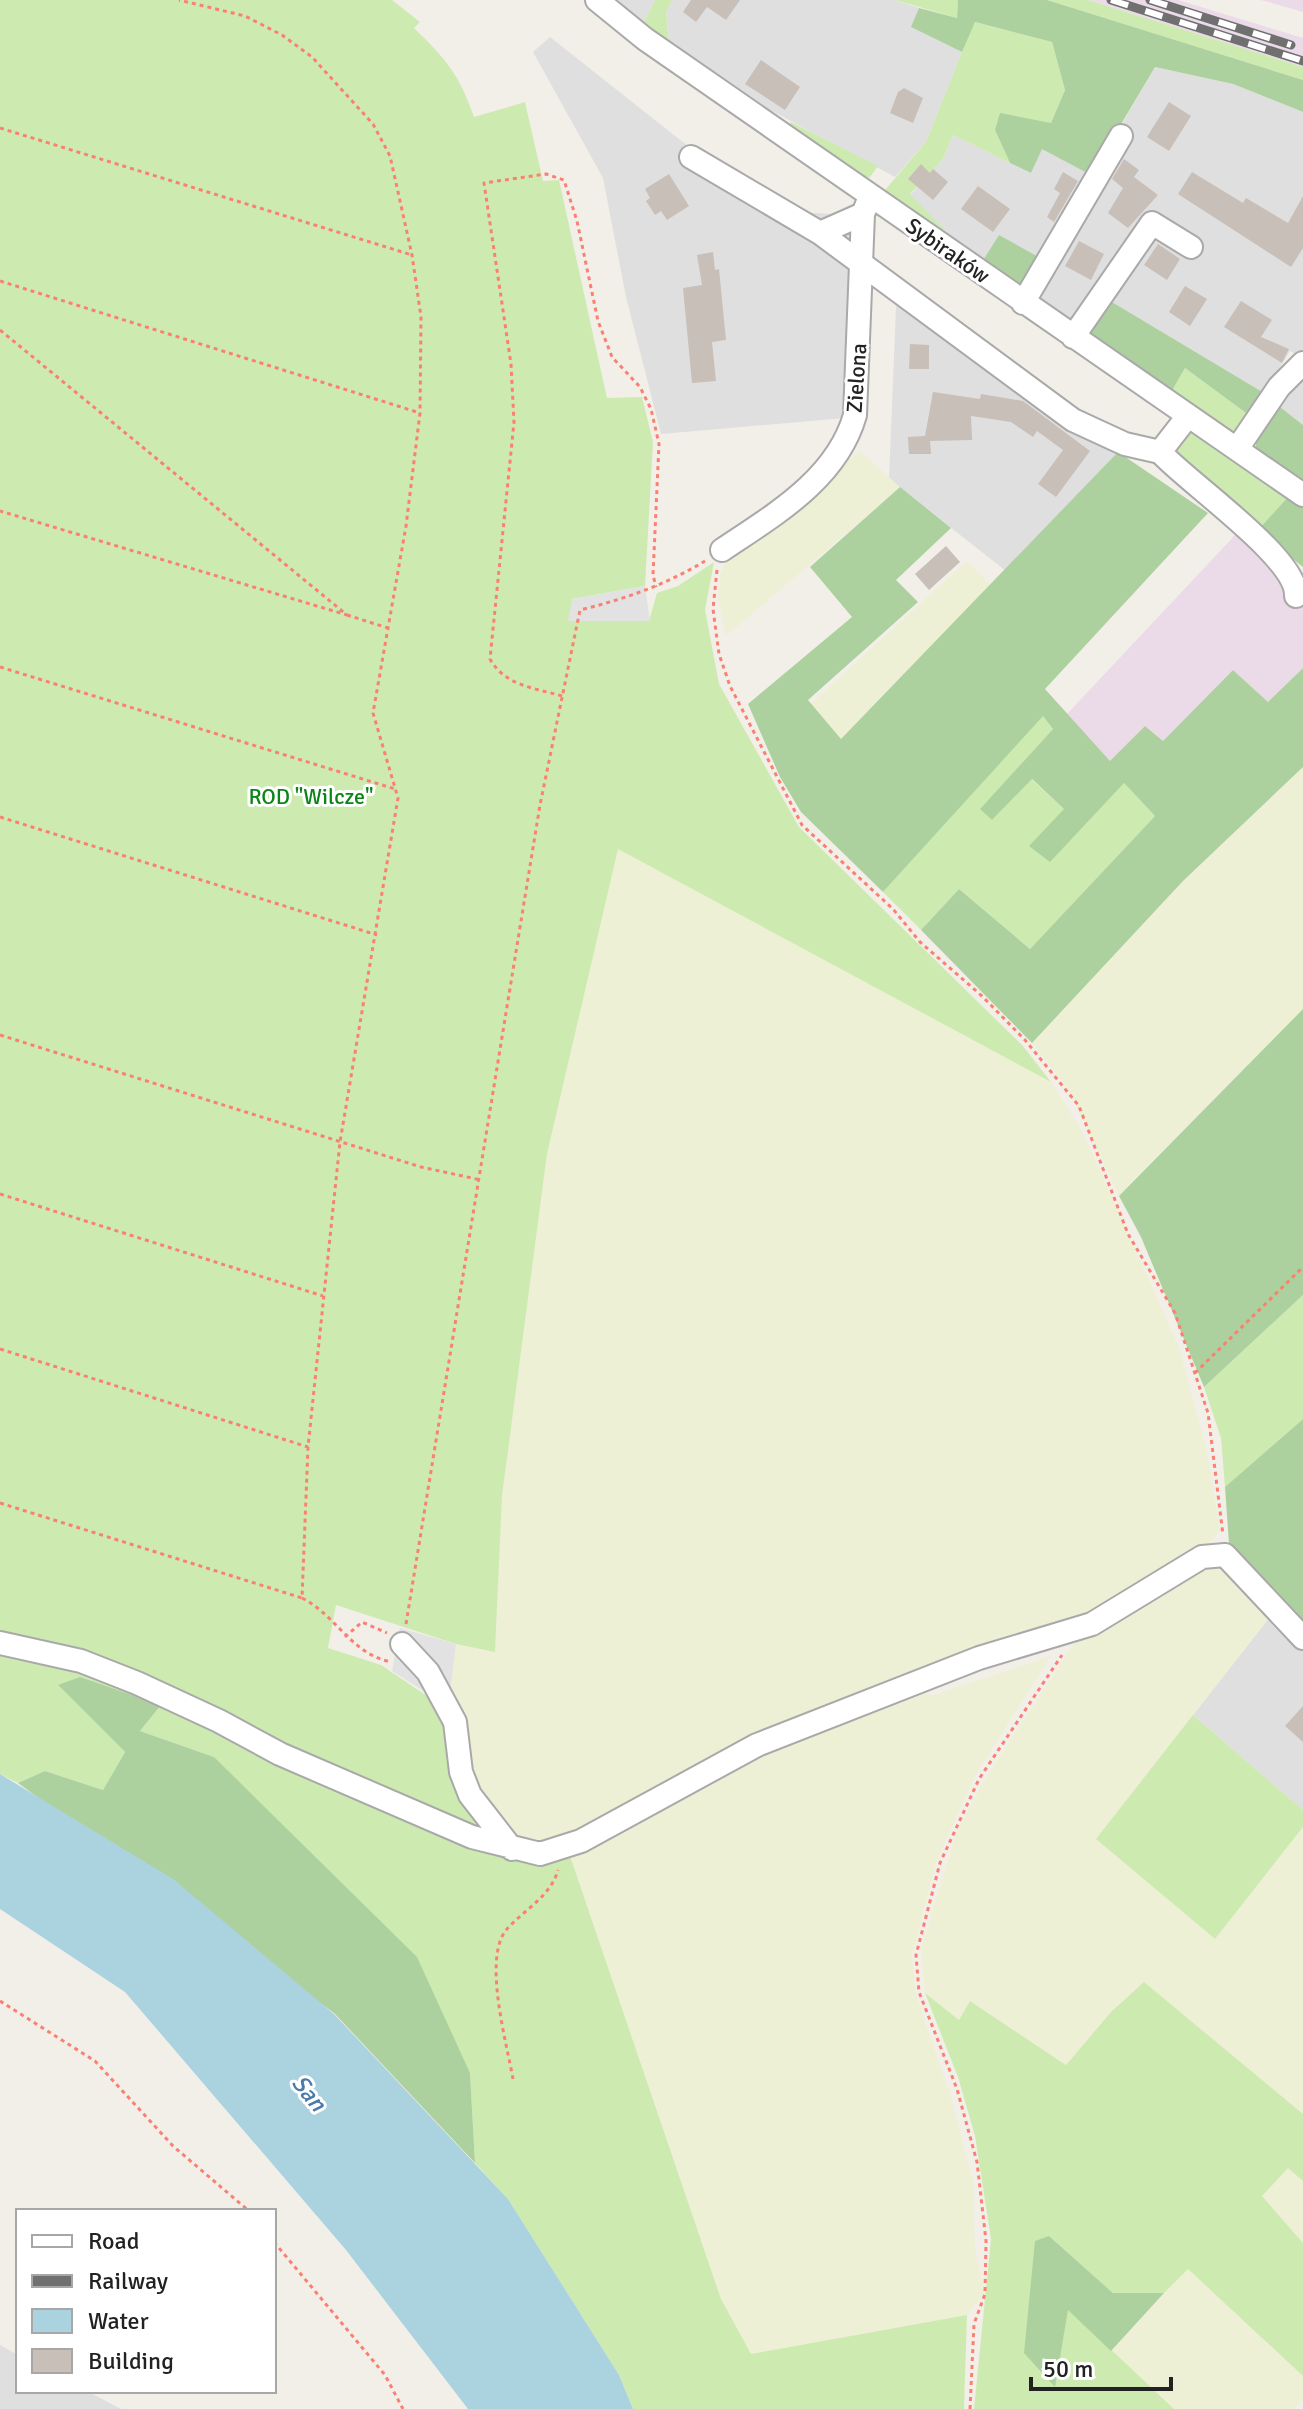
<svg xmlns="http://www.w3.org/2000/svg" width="1303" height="2409" font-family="Signika,sans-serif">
<rect width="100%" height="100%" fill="#f2efe9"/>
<path fill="#e0dfdf" d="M618,0H655L643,24Z
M672,0H895L919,8L912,27L962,52L926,142L895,177L739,93L669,42L666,11Z
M550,37L684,143L799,212L851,215L845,418L661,434L626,297L603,178L533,52Z
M1155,67L1233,84L1303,112V353L1300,356L1290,351L1264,393L1107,299L1151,215L1075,324L1034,296L1118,131Z
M953,135L1031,173L1041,148L1092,175L1042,259L982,262L964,250L910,195L943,159Z
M901,301L1118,452L1006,571L889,479L896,307Z
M1303,374V425L1275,403Z
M1273,1613L1303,1646V1810L1193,1715Z
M0,2345L18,2355V2391H87L121,2409H0Z"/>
<path fill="#ebdbe8" d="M1088,0H1178L1303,38V67Z
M1260,0H1303V12L1265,1Z
M1237,533L1303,603V668L1268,702L1233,670L1163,741L1145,726L1110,762L1067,714Z"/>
<path fill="#eef0d5" d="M860,451L900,487L726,636L718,597L720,575L727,559Z
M967,561L992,587L840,750L804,710Z
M1303,767V1009L1119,1196L1069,1090L1032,1043L1183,881Z
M618,848L1051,1082L1083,1133L1179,1347L1208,1455L1220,1530L1209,1545L1182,1557L1087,1618L990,1646L584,1833L548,1846L527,1844L506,1831L473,1787L450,1694L456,1644L495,1651L502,1496L547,1154Z
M1220,1563L1273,1613L1096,1839L1215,1939L1303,1827V2114L1144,1983L1111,2012L1066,2065L971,2001L959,2020L925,1993L921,1949L955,1837L983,1782L1075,1642L1196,1565Z
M1051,1656L975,1776L936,1863L912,1955L916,1995L950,2094L973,2180L975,2248L985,2294L967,2315L751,2355L721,2299L569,1853L756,1750L911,1691L933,1695Z
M1288,2167L1303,2181V2243L1262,2196Z
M1187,2268L1303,2376V2400L1294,2409H1174L1111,2351Z"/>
<path fill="#cdebb0" d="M0,0H392L420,22L414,28C446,59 459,74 474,117L525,102L543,181L559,180L607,398L642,397L653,442L645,586L572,599L649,621L657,593L678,586L714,562L705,610L719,684L799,827L1023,1046L1051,1082L618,849L547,1154L502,1496L495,1652L456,1644L336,1605L328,1648L381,1665L436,1702L496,1837L0,1638Z
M655,0H672L666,12L669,42L643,24Z
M895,0H958L957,18Z
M1047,0H1088L1303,67V80Z
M974,22L1052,42L1065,90L1051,123L995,130L1010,163L953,135L943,159L910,194L964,250L885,195V190L926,142Z
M791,122L878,166L870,177L862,178L789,125Z
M1185,368L1250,416L1238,433L1228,434L1170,394Z
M1184,430H1193L1288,497L1257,531L1175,456V442Z
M1043,715L1053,729L981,808L992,820L1031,779L1064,809L1124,783L1155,816L1030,949L959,889L921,930L883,892Z
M1303,1295V1419L1225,1487L1221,1438L1204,1387Z
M0,1651L79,1667L475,1846L569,1853L721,2299L751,2354L967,2315L964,2409H633L619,2375L508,2199L475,2163L470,2073L214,1757L140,1731L161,1705L58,1685L125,1752L103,1790L45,1771L18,1783L0,1774Z
M1193,1715L1303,1810V1827L1215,1939L1096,1839Z
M1144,1982L1303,2114V2181L1288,2168L1262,2196L1303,2243V2376L1188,2269L1164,2293H1113L1049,2236L1068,2309L1174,2409H974L991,2239L975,2136L958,2077L925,1993L959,2020L970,2001L1066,2065L1111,2012Z"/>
<path fill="#add19e" d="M958,0H1047L1303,80V112L1233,84L1155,67L1091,175L1042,149L1031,173L1010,163L995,130L1000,113L1051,123L1065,90L1052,42L975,22L962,52L911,27L919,8L957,18Z
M999,235L1042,259L1024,289L982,262Z
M1107,299L1264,393L1250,416L1185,368L1170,394L1086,335Z
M1275,403L1303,425V487L1255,454L1257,435Z
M1118,452L1208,513L1045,689L1110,761L1145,726L1163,741L1233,670L1268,702L1303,668V767L1183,881L1032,1043L921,930L959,889L1030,949L1155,816L1124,783L1050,862L1029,846L1064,809L1032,779L992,820L980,809L1053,729L1043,716L883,892L801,812L780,777L748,704L852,617L810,567L900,487L951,528L896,580L918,602L808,700L841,739Z
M1288,497L1303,508V567L1257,531Z
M1303,1009V1295L1204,1387L1141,1237L1119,1196Z
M1303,1419V1632L1239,1564L1229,1544L1225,1487Z
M80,1677L161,1705L140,1731L214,1757L417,1957L470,2073L475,2163L334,2013L18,1783L45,1771L103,1790L125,1752L58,1685Z
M1049,2236L1113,2293H1164L1111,2351L1068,2310L1055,2387L1024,2353L1035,2241Z"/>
<path fill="#e2e2e2" d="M645,586L650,621H568L572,599Z
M400,1628L456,1644L450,1694L422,1690L392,1671Z"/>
<path fill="#aad3df" d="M0,1774L173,1879L334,2014L508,2199L619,2375L633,2409H468L346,2250L125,1992L0,1909Z"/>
<path fill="#c7bfb8" d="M691,0H740L726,20L707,7L696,22L683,12Z
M761,60L800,87L785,110L745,84Z
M904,88L923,98L913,123L890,113L898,92Z
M1169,102L1191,116L1169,151L1147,137Z
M1124,159L1139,170L1134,177L1158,195L1128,228L1108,213L1123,188L1112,179Z
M921,164L930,173L933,169L948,182L933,200L908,179Z
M1063,172L1078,181L1054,222L1047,217L1060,193L1054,189Z
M1192,172L1243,203L1246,198L1288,223L1303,196V248L1291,267L1178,194Z
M669,174L689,206L667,220L661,211L655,215L646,201L650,198L645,189Z
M978,186L1010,209L993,232L961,209Z
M1079,241L1104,254L1091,280L1065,266Z
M1158,244L1180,259L1167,280L1144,265Z
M713,252L715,270L719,269L726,340L712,342L716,381L692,383L683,288L702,285L697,255Z
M1185,286L1207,299L1190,326L1169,312Z
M1241,301L1272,320L1261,337L1289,349L1282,363L1224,327Z
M910,344L929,345V369H909Z
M933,392L980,399L981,394L1023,401L1090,451L1056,497L1038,484L1063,450L1037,431L1033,437L1011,422L971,416L972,440L930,441L931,454H909L908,437L925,436Z
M946,546L960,562L929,590L915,574Z
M1303,1706V1742L1285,1726Z"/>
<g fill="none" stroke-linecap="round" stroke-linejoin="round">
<g stroke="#a9a9a9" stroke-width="26">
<path id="minor" d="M597,0L645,39L1303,495
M691,157L820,233
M863,214L820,233L1073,420L1125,444L1160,452L1188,416
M1023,303L1121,136
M1073,337L1152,223L1191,247
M1237,449L1279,387L1303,363
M1160,452C1188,483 1298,558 1296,596
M722,550C774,515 837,479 855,415L863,214L867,204
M0,1643L81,1661L137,1683L219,1721L280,1754L472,1837L540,1854L581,1841L757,1745L979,1658L1092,1624L1202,1557L1225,1555L1303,1638
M402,1644L428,1672L455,1722L461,1772L470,1795L512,1849"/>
</g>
<path stroke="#fa8072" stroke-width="3" stroke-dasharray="4 4" stroke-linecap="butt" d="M0,128L412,255
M0,281L420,413
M0,330L347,615L0,511
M717,570L713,609L719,654L730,686L802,825L893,909L920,942L982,996L1025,1040L1079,1106L1128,1234L1175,1313L1208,1413L1223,1535
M347,615L388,628
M0,667L395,789
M562,696C535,688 505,686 490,659L514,422L511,364L484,183L546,174L564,180L577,221L598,321L612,357L640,387L651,409L659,444L653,575L656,587
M0,817L377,935
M0,1035L421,1167L481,1180
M0,1194L323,1296
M0,1349L308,1447
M1195,1373L1303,1267
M0,1503L302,1598L308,1447L340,1142L398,798L373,713L406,526L420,413L421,317L412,255L390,156L373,124L312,57L282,35L245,16L179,0
M302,1598C336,1615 351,1654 391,1662
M406,1624L540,805L580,610C625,599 665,585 705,561
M345,1637L362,1622L387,1633
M0,2001L95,2061L173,2146L249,2211
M513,2079C507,2044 482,1957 507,1929C525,1909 551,1896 558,1870
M274,2242L385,2375L403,2409
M970,2409L974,2324L985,2294L986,2241L977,2162L957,2089L919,1992L916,1955L940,1863L979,1779L1062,1655"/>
<use href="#minor" stroke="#fff" stroke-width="22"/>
<g stroke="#707070" stroke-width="9">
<path id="rail" d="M1111,0L1303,61
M1150,0L1291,45"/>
</g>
<use href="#rail" stroke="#fff" stroke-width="6" stroke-dasharray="18" stroke-linecap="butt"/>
</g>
<g text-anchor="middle" stroke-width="6" stroke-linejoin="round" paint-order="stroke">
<g font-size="22" fill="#222" stroke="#fff">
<text transform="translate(948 250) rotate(35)" y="8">Sybiraków</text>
<text transform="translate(856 378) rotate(-86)" y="8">Zielona</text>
</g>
<g font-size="22" fill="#0c8416" stroke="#fff">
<text x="311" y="804">ROD "Wilcze"</text>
</g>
<g font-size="24" font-style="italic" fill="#4a7aab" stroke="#fff">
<text transform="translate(309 2093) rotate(51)" y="8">San</text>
</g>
</g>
<rect x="16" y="2209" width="260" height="184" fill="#ffffff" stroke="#a7a7a7" stroke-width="2"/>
<rect x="32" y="2235" width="40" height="12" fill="#ffffff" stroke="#a7a7a7" stroke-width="2"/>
<text x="88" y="2249" font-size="24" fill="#222222">Road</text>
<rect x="32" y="2275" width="40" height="12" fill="#707070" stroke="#a7a7a7" stroke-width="2"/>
<text x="88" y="2289" font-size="24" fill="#222222">Railway</text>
<rect x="32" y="2309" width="40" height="24" fill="#aad3df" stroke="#a7a7a7" stroke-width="2"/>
<text x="88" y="2329" font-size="24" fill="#222222">Water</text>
<rect x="32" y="2349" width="40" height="24" fill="#c7bfb8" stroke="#a7a7a7" stroke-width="2"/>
<text x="88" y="2369" font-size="24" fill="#222222">Building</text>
<path d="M1031 2377v12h140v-12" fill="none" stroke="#222222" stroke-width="4"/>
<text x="1043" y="2377" font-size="24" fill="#222222" stroke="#ffffff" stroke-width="6" paint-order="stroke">50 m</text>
</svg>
